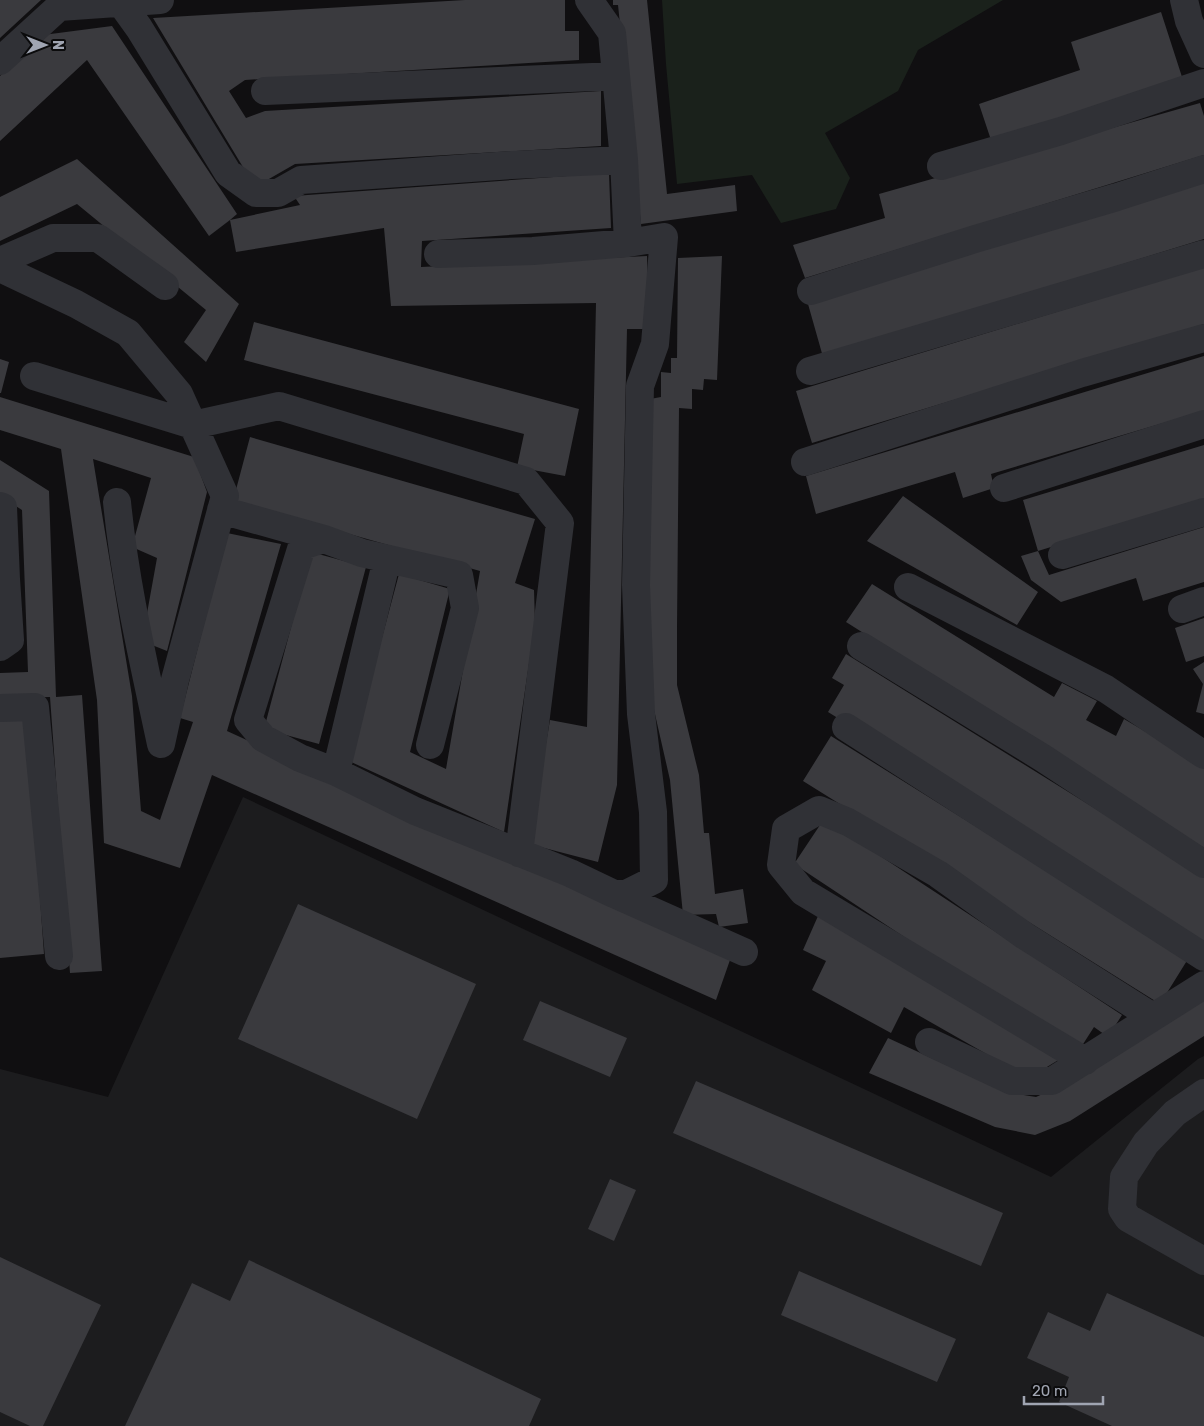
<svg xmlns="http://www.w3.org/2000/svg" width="1204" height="1426" font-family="Rubik,sans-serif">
<rect width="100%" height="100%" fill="#100f11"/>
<path fill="#1c1c1e" d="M243,797L1051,1177L1198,1059L1204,1056V1426H0V1069L108,1097Z"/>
<path fill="#1a211b" d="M662,0H1003L918,50L898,91L825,133L850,178L836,209L781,223L752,175L677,184L666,64Z"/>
<path fill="#3a3a3e" d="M0,0H41L0,38Z
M465,0H565V31H579V60L245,80L229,91L246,118L265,111L601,91V146L295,164L255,187L153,18Z
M613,0H647L667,194L735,185L737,211L641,224L618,5H613Z
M1161,12L1183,80L992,143L979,104L1080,70L1071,42Z
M112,26L237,214L230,220L300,205L294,196L609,173L611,228L422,241L421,267L647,256L649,329H627L617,785L598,862L529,844L550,720L587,727L596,303L391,306L384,228L236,252L230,220L209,236L87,60L0,141V76L43,35Z
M1200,103L1204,116V155L805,278L793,245L885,218L879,194Z
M77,159L239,304L206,362L184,342L206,310L77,204L0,241V197Z
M1204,182V239L823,357L808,304Z
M722,256L717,380L704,379L703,390L692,389V409L679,408L677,628V685L699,775L704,833H709L715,894L743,889L748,923L719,927L716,914L683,915L670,780L649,688L650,399L661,397V372L671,373V358H677L678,258Z
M1204,267V324L812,443L796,391Z
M254,322L579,409L565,476L517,467L524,434L244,360Z
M1204,356V411L991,474L994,488L963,498L955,472L816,514L806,476Z
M0,359L9,362L1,393H0Z
M0,397L194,457L207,492L167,651L142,641L157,558L132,547L151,478L93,459L132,696L141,811L160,820L193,722L180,718L227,533L281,544L227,731L730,960L716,1000L212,775L180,868L104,843L97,700L61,449L0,430Z
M250,437L535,519L515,583L534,590L535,623L504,832L349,761L399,574L450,589L410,752L446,769L480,571L233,501Z
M1204,445V500L1038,551L1049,575L1204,527V582L1143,601L1136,578L1061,602L1031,580L1021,556L1038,551L1023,500Z
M0,460L49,491L56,697L82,695L102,971L70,973L50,697L0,698V673L28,672L22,510L0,496Z
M903,496L1038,592L1017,625L867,541Z
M311,552L366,567L319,744L264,729Z
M872,584L1054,697L1062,683L1097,701L1086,720L1116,736L1124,719L1204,766V848L846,622Z
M1204,618V656L1186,662L1175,628Z
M846,654L1204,876V944L828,712L844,685L832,678Z
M1204,662V714L1196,712L1203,684L1193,669Z
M27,715L44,954L0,958V717Z
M831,736L1188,959L1160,1004L803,781Z
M824,819L1122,1015L1108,1037L1094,1027L1078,1052L794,864Z
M298,904L476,984L417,1119L238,1039Z
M818,916L1060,1059L1042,1070L1011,1068L904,1007L891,1033L812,990L826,961L803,950Z
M1204,997V1036L1070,1121L1035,1135L995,1127L869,1073L888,1038L1005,1092L1036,1097L1060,1086Z
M540,1001L627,1038L610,1077L523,1040Z
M696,1081L1003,1213L981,1266L673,1133Z
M610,1179L636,1190L614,1241L588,1229Z
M0,1257L101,1305L43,1426H30L0,1412Z
M249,1260L541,1399L529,1426H125L192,1283L230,1301Z
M799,1271L956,1339L937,1382L781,1315Z
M1107,1293L1204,1337V1426H1112L1059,1402L1069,1377L1027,1358L1048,1312L1090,1331Z"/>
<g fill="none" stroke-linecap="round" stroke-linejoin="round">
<path stroke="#303136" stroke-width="28" d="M1184,0L1189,21L1204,54
M121,3L139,28L228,173L256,193H278L301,180L512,165L624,160
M0,61L59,7L160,0
M265,91L616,76
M941,166L1061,131L1204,83
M438,254L533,251L628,243L624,160L612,33L589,0
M0,261L53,238H98L165,286
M0,268L76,304L128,333L179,394L225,496L175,680L161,744C144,664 125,584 117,502
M811,291L975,239L1117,197L1204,169
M810,371L1204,254
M34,376L193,425L279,406L526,481L560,523L519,853
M805,462L1082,373L1204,338
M1004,488L1204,424
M0,506L3,507L6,579L10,640L0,647
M221,510L324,539
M1062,555L1204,512
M908,587L1106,689L1204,755
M1182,609L1204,601
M861,646L1043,758L1204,864
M0,708L35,707L59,956
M846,727L1204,957
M430,745L465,608L459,575L362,553L324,539L302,546L248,720L263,738L300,758L336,772L415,811L570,873L614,894H626L654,880L653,812L641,714L636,585L640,386L655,344L664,237L628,243
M336,772L387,559
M614,894L744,952
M929,1042L1012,1081H1052L1204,985
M1085,1061L803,892L781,865L786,829L819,810L848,822L938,874L1025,936L1153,1017
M1204,1093L1175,1113L1146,1143L1124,1177L1122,1209L1128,1218L1204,1261"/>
</g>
<g transform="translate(45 45) rotate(90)" stroke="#0b0b0c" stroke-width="4" paint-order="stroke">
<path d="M0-4L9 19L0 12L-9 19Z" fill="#a0a5b2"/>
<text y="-8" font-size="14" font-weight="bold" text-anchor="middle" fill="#a0a5b2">N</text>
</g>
<path d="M1024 1396v8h79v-8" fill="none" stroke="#a0a5b2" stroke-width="2.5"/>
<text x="1032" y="1396" font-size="15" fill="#a0a5b2" stroke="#0b0b0c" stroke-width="4" paint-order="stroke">20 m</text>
</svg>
